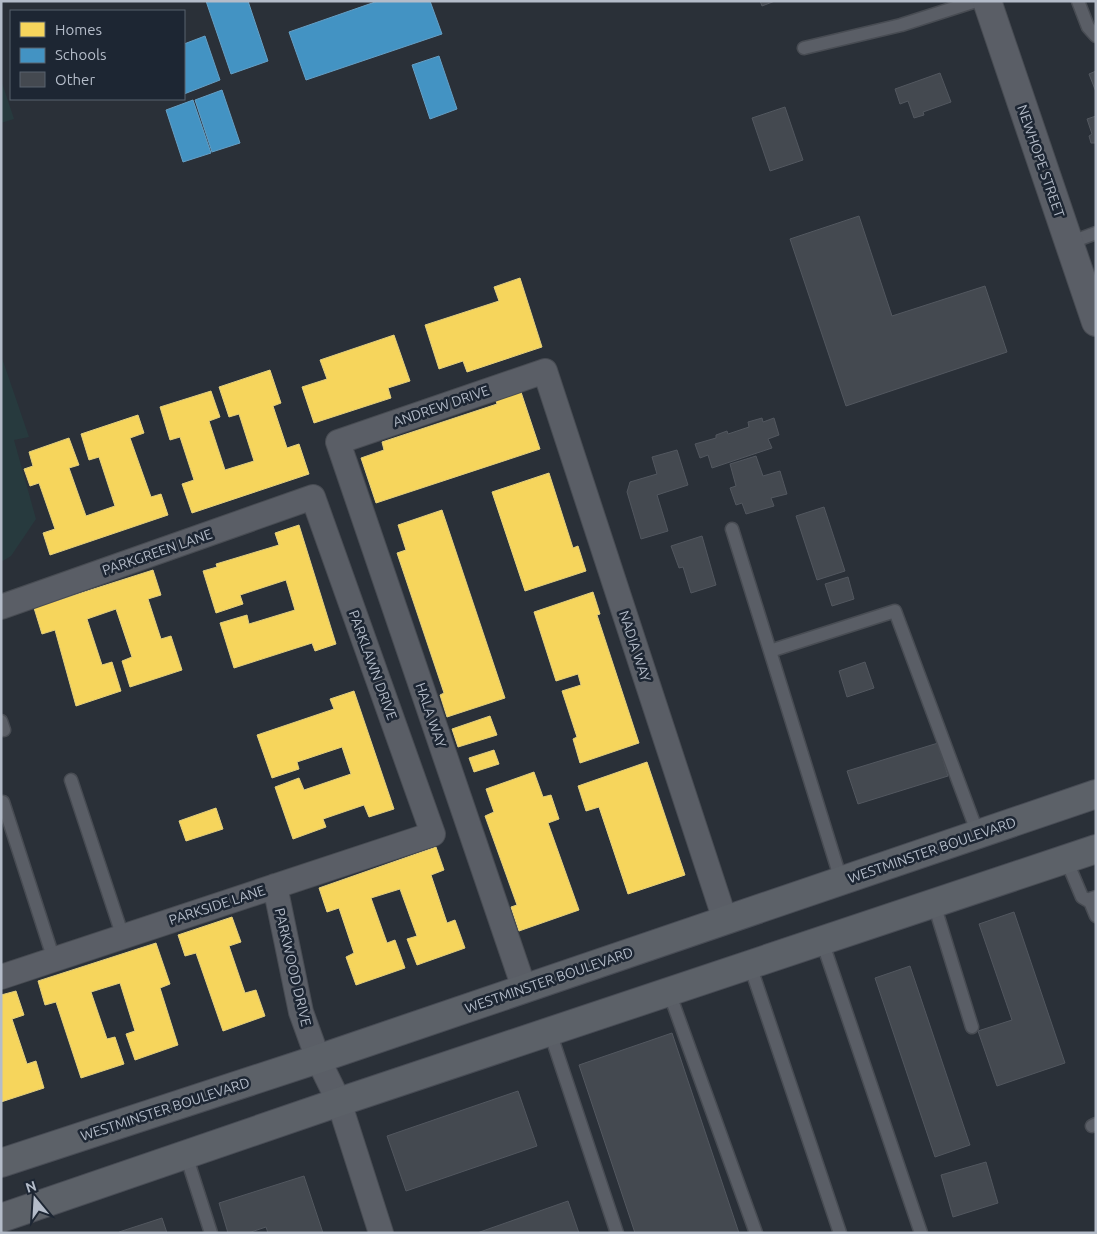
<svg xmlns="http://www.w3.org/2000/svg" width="1097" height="1234" font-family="Ubuntu,sans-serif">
<rect width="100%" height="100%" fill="#2a3038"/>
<path fill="#273a3e" d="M1,80L14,119L1,123Z
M1,355L29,437L14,440L36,519L11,556L1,562Z"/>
<path fill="#f6d55c" stroke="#e2ce7d" d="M520,278L542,347L467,372L463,361L439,369L425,325L499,301L494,287Z
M394,335L410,381L388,388L391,398L314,423L302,387L327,379L320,360Z
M270,370L281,403L273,406L287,448L299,444L309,474L192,513L182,484L194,480L180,437L170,440L160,407L211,391L220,417L209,421L225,470L254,461L239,414L229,417L219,387Z
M520,389L540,449L376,503L361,458L384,450L382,442L497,404L495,398Z
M138,415L144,433L130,438L151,497L161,494L168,515L50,555L43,533L55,529L39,483L30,486L24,469L33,466L29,452L69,438L79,465L69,468L86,516L115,506L99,457L89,460L81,434Z
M549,473L573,548L578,546L586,571L525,591L492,492Z
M442,510L505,698L447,717L440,695L444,693L397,553L406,550L398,525Z
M299,525L336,644L315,651L312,643L234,668L220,623L247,615L249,624L295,610L286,580L240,595L243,604L216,613L203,571L217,567L216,564L279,545L275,533Z
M153,570L161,595L148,599L161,639L171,636L182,670L130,687L122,661L132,657L116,609L87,619L102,665L112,662L121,691L76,706L55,630L42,634L34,608Z
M593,592L600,614L597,615L639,743L580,763L573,739L577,737L562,691L581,685L578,674L556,681L534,612Z
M354,691L394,809L369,817L364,805L323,819L326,827L293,839L275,787L299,778L304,790L351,774L342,747L297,762L299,769L272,778L257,735L334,709L330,699Z
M490,716L497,735L458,747L452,729Z
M494,750L499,764L474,772L469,758Z
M647,762L685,875L628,894L599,807L586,811L578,786Z
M534,772L543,797L551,795L559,819L548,823L579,910L519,931L511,907L517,905L485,816L494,812L486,789Z
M216,808L223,829L186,841L179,821Z
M436,847L444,870L431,875L447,923L455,920L465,948L417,965L407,939L417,936L400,889L371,898L387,943L395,940L405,968L356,985L346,957L354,953L339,908L327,912L319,888Z
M232,917L241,942L229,946L245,993L256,990L265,1016L223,1031L196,953L185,956L178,935Z
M156,943L170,984L160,988L178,1045L135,1060L126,1034L135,1031L120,983L91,992L107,1039L115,1037L124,1064L81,1078L56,1002L45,1005L38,981Z
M16,991L24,1015L12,1019L27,1064L36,1061L44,1088L1,1102V995Z"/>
<path fill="#4393c3" stroke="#659fc5" d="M206,1H248L268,61L231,74Z
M378,1H430L442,34L306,80L289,32Z
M205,36L220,80L184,94V44Z
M439,56L457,109L430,119L412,65Z
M222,90L240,143L212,152L195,100Z
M193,100L211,153L183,162L166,110Z"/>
<path fill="#444950" stroke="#52575f" d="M760,1H775L762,6Z
M1096,71V92L1089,74Z
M940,73L951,102L923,112L924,115L914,118L908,101L900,104L895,89Z
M785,107L803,160L770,171L752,118Z
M1096,116V143H1091L1089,136L1092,134L1087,119Z
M859,216L892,316L985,286L1007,352L846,406L790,239Z
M762,418L763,422L774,418L779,435L768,439L772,448L712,468L708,455L700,458L695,444L716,438V435L727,431L728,434L749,427L748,422Z
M677,450L688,485L657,495L668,531L641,539L627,492L630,482L657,474L652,457Z
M756,456L763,476L780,471L787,494L771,498L774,506L746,514L742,503L736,505L730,488L736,486L730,464Z
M824,507L845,571L817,580L796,516Z
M702,536L716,585L691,593L683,567L679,568L671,546Z
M848,577L854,599L832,606L825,584Z
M865,662L874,688L847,697L839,671Z
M938,743L948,776L858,804L847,771Z
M1014,912L1065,1063L997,1086L978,1031L1012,1020L979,924Z
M910,966L970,1145L935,1157L875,978Z
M672,1033L739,1233H635L579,1065Z
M518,1091L537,1146L406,1191L387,1136Z
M986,1162L998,1203L953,1217L941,1175Z
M304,1176L323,1233H268L266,1227L248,1233H228L219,1203Z
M568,1201L579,1233H477Z
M162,1218L167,1233H119V1232Z"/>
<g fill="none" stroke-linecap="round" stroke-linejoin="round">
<g stroke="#484c53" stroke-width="15">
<path id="service" d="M1078,1L1088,27L1096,36
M804,48L901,25L976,1
M1069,243L1096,233
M732,529L770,651
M1,721L4,730
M71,780L123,937
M3,802L54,960
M1066,859L1082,897L1087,900L1096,897
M841,880L770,651L895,611L978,834
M1089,899L1096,916
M934,904L972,1027
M822,941L921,1233
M750,965L840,1233
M669,992L756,1233
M550,1032L617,1233
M1092,1126L1096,1124
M186,1155L211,1233"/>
</g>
<g stroke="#484c53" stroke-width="26">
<path id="minor" d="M1,607L313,497L433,834L1,977
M275,886L301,1012L318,1059L339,1102L381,1233
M524,988L338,442L545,371L725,920"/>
</g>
<g stroke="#484c53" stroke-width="30">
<path id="tertiary" d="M987,1L1096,322"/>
</g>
<g stroke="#484c55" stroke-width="30">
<path id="primary" d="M1,1163L318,1059L1096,794
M1,1218L339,1102L1096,849"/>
</g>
<use href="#service" stroke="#5a5e66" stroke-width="12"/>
<use href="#minor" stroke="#5a5e66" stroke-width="24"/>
<use href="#tertiary" stroke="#5a5e66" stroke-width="28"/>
<use href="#primary" stroke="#5c6168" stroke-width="28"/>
</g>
<g text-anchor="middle" stroke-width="5" stroke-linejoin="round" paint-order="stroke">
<g font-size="14" fill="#b4bcc9" stroke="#1d2633">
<text transform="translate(1041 161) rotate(71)" y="5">NEWHOPE STREET</text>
<text transform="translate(441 406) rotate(-19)" y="5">ANDREW DRIVE</text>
<text transform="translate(157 552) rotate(-19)" y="5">PARKGREEN LANE</text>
<text transform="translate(635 646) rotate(72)" y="5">NADIA WAY</text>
<text transform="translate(373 665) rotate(70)" y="5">PARKLAWN DRIVE</text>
<text transform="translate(431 715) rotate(71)" y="5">HALA WAY</text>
<text transform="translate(932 850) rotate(-19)" y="5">WESTMINSTER BOULEVARD</text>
<text transform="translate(217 905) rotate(-18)" y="5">PARKSIDE LANE</text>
<text transform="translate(293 967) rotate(77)" y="5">PARKWOOD DRIVE</text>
<text transform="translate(549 980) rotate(-19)" y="5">WESTMINSTER BOULEVARD</text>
<text transform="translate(165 1109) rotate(-18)" y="5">WESTMINSTER BOULEVARD</text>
</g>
</g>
<rect width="1097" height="1234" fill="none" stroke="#b4bcc9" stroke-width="5"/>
<rect x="10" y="10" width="175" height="90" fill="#1d2633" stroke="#59626f"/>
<rect x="20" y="22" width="25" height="15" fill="#f6d55c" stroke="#59626f"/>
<text x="55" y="35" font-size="15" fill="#b4bcc9">Homes</text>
<rect x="20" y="48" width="25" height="15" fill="#4393c3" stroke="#59626f"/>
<text x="55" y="60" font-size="15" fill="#b4bcc9">Schools</text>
<rect x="20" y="72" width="25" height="15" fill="#444950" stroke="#59626f"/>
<text x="55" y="85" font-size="15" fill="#b4bcc9">Other</text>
<g transform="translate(35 1199) rotate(342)" stroke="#1d2633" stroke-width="4" paint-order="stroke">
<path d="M0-4L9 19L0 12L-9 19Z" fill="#b4bcc9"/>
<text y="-8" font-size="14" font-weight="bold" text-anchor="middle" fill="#b4bcc9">N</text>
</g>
</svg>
